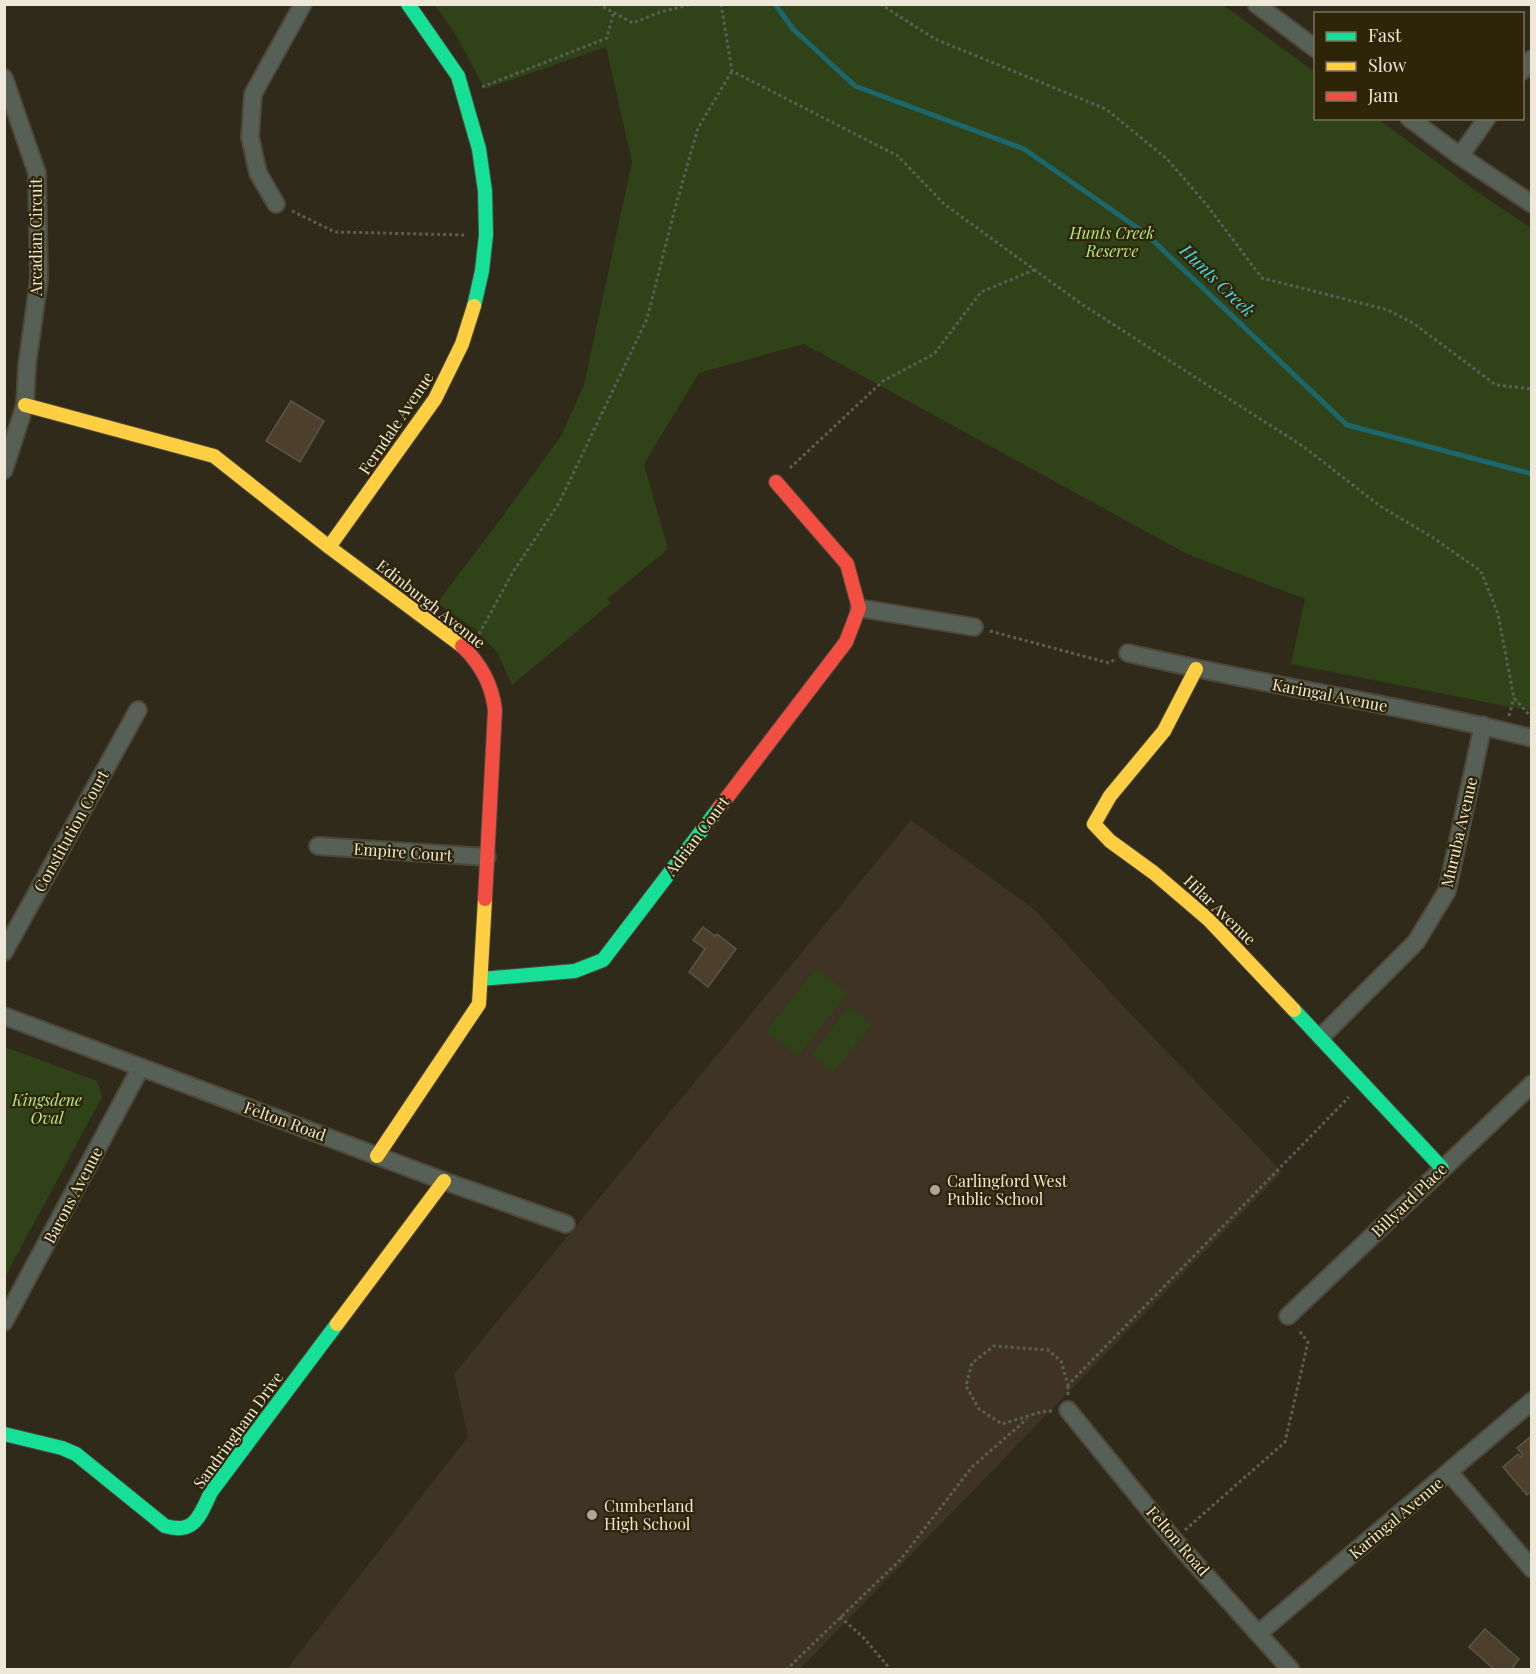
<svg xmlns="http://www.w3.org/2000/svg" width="1536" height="1674" font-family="'Playfair Display',serif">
<rect width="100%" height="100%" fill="#302a1b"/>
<path fill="#3f3325" d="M911,820L1034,909L1126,1009L1282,1172L800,1669L286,1670L468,1437L454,1374Z"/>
<path fill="#304218" d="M435,5H1223L1315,72L1316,118L1378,119L1476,191L1531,228V711L1291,664L1305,599L1187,554L804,344L699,373L644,464L668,549L607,599L611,603L512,685L497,652L476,630L437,603L500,520L561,436L584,385L632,162L606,47L485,89L457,37Z
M816,968L848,993L798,1056L766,1031Z
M850,1006L872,1025L833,1073L811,1055Z
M5,1047L97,1081L102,1097L5,1277Z"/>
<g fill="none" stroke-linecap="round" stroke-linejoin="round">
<path stroke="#1c676b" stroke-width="5" d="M775,4L793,29L855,86L1024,149L1145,233L1347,425L1532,474"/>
</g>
<path fill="#4c402d" stroke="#5b5449" stroke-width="1.5" d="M291,401L324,421L300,462L266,441Z
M703,927L715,936L717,934L736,949L708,987L689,972L705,949L693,940Z
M1530,1437L1532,1491L1527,1495L1503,1467L1518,1454L1521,1457L1523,1455L1517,1448Z
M1485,1629L1519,1659L1511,1670H1495L1469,1647Z"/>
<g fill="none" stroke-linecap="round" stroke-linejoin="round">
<g stroke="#4d483b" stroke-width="20">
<path id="street" d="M1256,4L1316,49
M1522,71L1532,59
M4,78L37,173L39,279L27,365L25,405L4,470
M1409,118L1460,156L1532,204
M1460,156L1487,118
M276,204L258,173L250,137L253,94L303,4
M859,608L974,627
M1128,653C1262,685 1398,704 1532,738
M318,846L487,857
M4,952L138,710
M4,1016L444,1181L566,1224
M1321,1037L1416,942L1447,891L1483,725
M1288,1316L1532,1084
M4,1322L141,1067
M1068,1410L1174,1540L1291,1670
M1449,1472L1532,1569
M1259,1633L1532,1401"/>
</g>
<g stroke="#4d483b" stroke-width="16">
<path id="fast" d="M408,4L458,76L479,149L485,191L486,235L482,271L474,306
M481,979L575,971L603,960L719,808
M1294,1010L1442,1168
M4,1434L62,1448L76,1454L165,1526C195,1535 200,1515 211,1492L337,1324"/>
</g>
<g stroke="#4d483b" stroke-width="16">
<path id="slow" d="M25,405L214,456L329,547L462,646
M329,547L435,399L462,344L474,306
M1196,669L1164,731L1110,796L1094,824L1110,841L1154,873L1209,920L1294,1010
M377,1156L479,1004L485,899
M337,1324L444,1181"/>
</g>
<g stroke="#4d483b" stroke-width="16">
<path id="jam" d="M462,646C481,664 492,684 495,710L485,899
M719,808L846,642L859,608L847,564L776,482"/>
</g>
<path stroke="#5a5f56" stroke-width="3" stroke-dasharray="3 3" stroke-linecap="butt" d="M598,4L633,23L660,12L693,4
M721,4L732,71L898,156L944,204L1083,305L1304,447L1380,506L1432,537L1481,571L1498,614L1514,698L1532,718
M880,4L935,39L1106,109L1167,159L1206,204L1262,278L1388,310L1413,323L1496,385L1532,389
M482,87L607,38L613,14
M292,211L335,232L466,235
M790,468L883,381L934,354L981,292L1034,270
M990,631L1109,663L1114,660
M479,634L513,572L559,503L647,319L674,212L698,128L732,71
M1509,716L1514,698
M1068,1395V1385
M1052,1411L1041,1412L1002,1424L979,1409L966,1386L972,1363L994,1346L1048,1350L1061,1361L1068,1385L1349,1097
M1185,1530L1285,1442L1308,1342L1298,1329
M840,1617L863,1637L891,1670
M786,1670L901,1559L972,1467L1027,1419"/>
<use href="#street" stroke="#576056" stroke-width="16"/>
<use href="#fast" stroke="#16e098" stroke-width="14"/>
<use href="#slow" stroke="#ffcf43" stroke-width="14"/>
<use href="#jam" stroke="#f24e42" stroke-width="14"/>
</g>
<g fill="#aca696" stroke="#2e2408" stroke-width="2">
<circle cx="935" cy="1190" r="6"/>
<circle cx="592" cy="1515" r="6"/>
</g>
<g text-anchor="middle" stroke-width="4.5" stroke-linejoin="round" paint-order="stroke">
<g font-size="16" font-style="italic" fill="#b4ec79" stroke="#2e2408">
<text x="1112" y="239">Hunts Creek<tspan x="1112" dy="18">Reserve</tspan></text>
<text x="47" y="1106">Kingsdene<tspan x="47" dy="18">Oval</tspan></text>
</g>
<g font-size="16" fill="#eee8d8" stroke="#2e2408">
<text transform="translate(36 237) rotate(-90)" y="6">Arcadian Circuit</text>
<text transform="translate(396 423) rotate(-56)" y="6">Ferndale Avenue</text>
<text transform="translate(431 604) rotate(38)" y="6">Edinburgh Avenue</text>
<text transform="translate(1330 695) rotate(11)" y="6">Karingal Avenue</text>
<text transform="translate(71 831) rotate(-61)" y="6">Constitution Court</text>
<text transform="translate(1459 832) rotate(-77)" y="6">Muruba Avenue</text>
<text transform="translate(697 836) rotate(-53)" y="6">Adrian Court</text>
<text transform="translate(403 852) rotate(4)" y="6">Empire Court</text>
<text transform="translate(1220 910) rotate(44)" y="6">Hilar Avenue</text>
<text transform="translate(285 1121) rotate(20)" y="6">Felton Road</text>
<text transform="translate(73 1195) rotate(-62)" y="6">Barons Avenue</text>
<text transform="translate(1409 1200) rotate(-44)" y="6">Billyard Place</text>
<text transform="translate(238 1430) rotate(-54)" y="6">Sandringham Drive</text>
<text transform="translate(1396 1518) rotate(-40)" y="6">Karingal Avenue</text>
<text transform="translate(1178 1541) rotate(49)" y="6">Felton Road</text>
</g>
<g font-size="16" fill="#eee8d8" stroke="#2e2408" text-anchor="start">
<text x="947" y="1187">Carlingford West<tspan x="947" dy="18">Public School</tspan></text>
<text x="604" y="1512">Cumberland<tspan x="604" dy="18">High School</tspan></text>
</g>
<g font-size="18" font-style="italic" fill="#43dce8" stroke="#2e2408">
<text transform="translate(1217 281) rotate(44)" y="6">Hunts Creek</text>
</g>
</g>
<rect width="1536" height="1674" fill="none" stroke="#eee8d8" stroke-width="12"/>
<rect x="1314" y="12" width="210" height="108" fill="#2e2408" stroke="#7b725b" stroke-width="1.5"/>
<rect x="1326" y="32" width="30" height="9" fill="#16e098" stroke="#7b725b" stroke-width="1.5"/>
<text x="1368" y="42" font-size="18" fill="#eee8d8">Fast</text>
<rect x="1326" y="62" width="30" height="9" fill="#ffcf43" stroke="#7b725b" stroke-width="1.5"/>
<text x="1368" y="72" font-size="18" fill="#eee8d8">Slow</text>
<rect x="1326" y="92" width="30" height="9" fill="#f24e42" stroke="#7b725b" stroke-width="1.5"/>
<text x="1368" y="102" font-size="18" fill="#eee8d8">Jam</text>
</svg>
